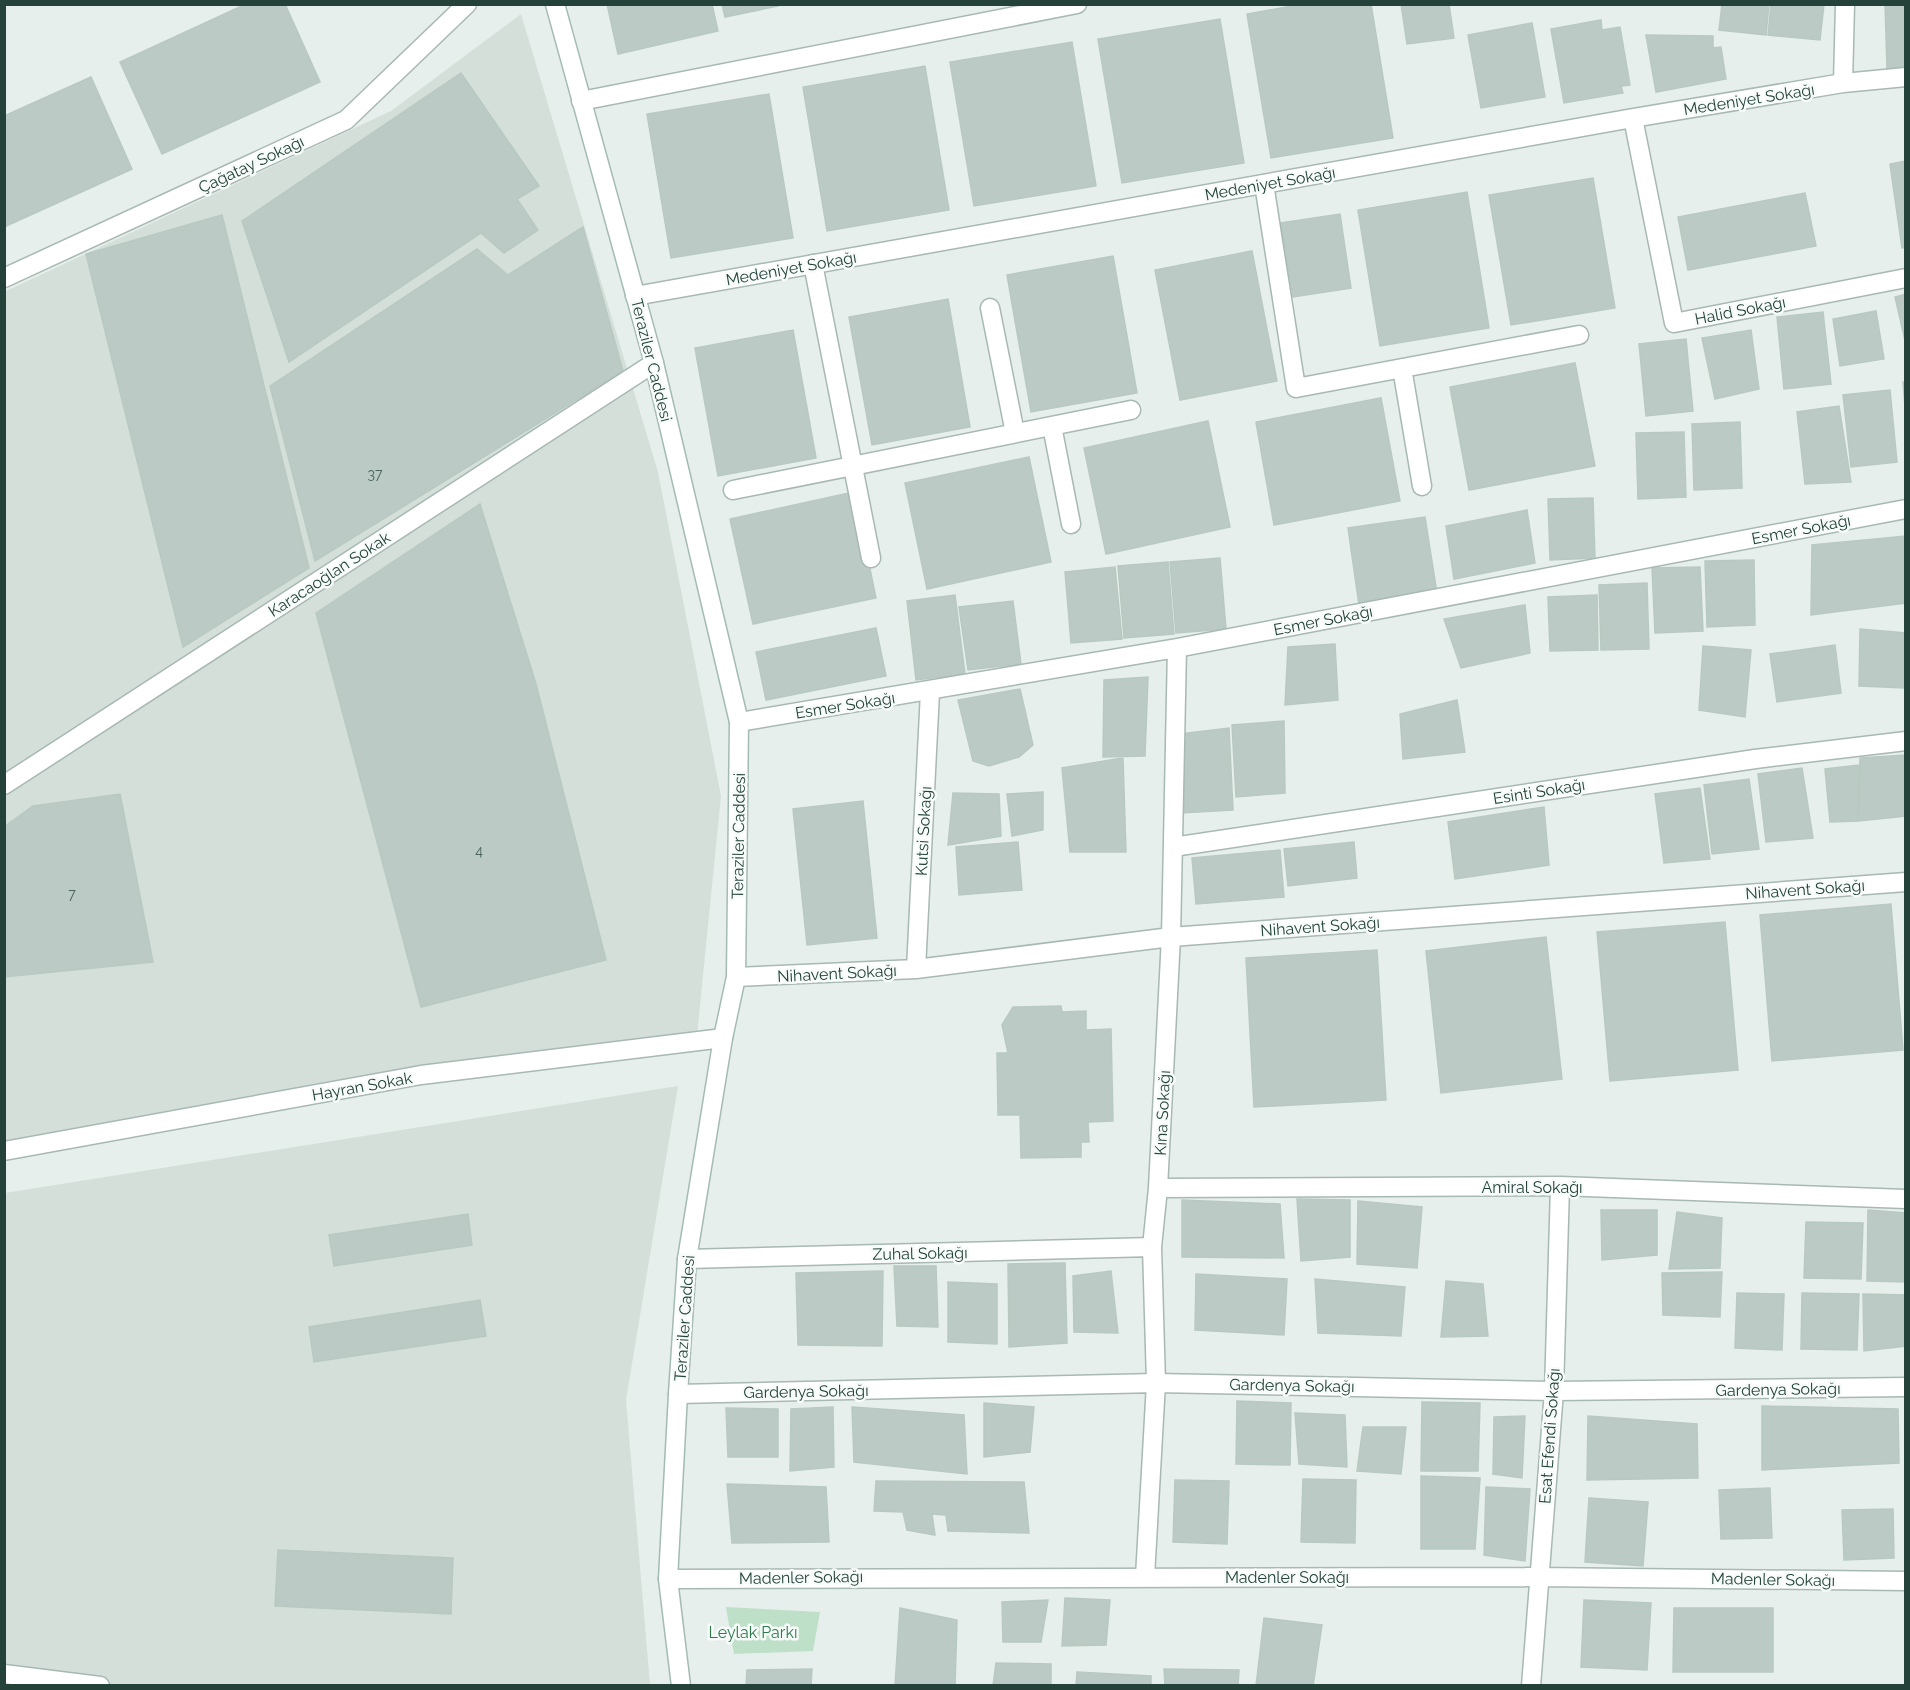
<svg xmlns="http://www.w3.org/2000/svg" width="1910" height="1690" font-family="Raleway,sans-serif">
<rect width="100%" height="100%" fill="#e6efeb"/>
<path fill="#d4dfda" d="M521,14L658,472L721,796L697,1035L5,1147L4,292L391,111Z
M678,1086L626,1400L650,1685L5,1686V1193Z"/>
<path fill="#bfe0c8" d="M726,1607L820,1612L813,1651L734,1654Z"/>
<path fill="#bbcac4" stroke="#b8c9c2" stroke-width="1.5" d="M246,4H285L320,82L162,154L120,62Z
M607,4H712L718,31L618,54Z
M722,4H777L778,6L725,17Z
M1303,4H1371L1393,138L1271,158L1247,14Z
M1401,4H1449L1454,38L1407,44Z
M1722,4H1769L1766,35L1719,30Z
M1771,4H1824L1820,40L1768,35Z
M1885,4H1906V68L1887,69Z
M1220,19L1244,163L1122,183L1098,39Z
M1601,20L1602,30L1620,27L1630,85L1621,86L1623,93L1564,103L1551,29Z
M1532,23L1545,97L1481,108L1468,35Z
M1646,35L1713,36V48L1721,47L1726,79L1656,92Z
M1072,42L1096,186L974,206L950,62Z
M925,66L949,210L827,231L803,87Z
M461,73L539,186L517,199L538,230L504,253L481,233L289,362L242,221Z
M91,77L132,169L4,227V116Z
M769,94L793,238L671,258L647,114Z
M1906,161V247L1902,248L1890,164Z
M1593,178L1615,308L1511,325L1489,195Z
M1467,192L1489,328L1380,346L1358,210Z
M1805,193L1816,246L1688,270L1678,217Z
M1340,214L1351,288L1293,297L1281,223Z
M222,215L309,568L183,647L86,254Z
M583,227L623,371L315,561L270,386L477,249L508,275Z
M1252,251L1277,381L1180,400L1155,270Z
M1113,256L1137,393L1031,412L1007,275Z
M1906,294V345L1895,297Z
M948,299L970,427L872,445L849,317Z
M1876,311L1884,359L1840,366L1833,319Z
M1823,312L1831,384L1784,389L1777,317Z
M793,330L816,458L718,476L695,348Z
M1751,330L1759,389L1715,399L1702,338Z
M1686,339L1693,411L1646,416L1639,344Z
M1575,363L1595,466L1469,490L1450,387Z
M1903,382H1906V419Z
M1890,390L1897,462L1851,467L1843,395Z
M1381,398L1400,501L1274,525L1256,422Z
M1839,406L1851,482L1805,484L1797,412Z
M1208,421L1230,527L1106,554L1084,448Z
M1740,422L1742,488L1694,490L1692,424Z
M1684,432L1686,497L1638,499L1636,433Z
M1029,457L1051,562L927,589L905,483Z
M854,492L876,598L753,624L730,519Z
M1593,498L1595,558L1550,560L1548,499Z
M480,504L536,684L606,960L421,1007L316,613Z
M1527,510L1535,563L1454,579L1446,526Z
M1425,517L1437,593L1359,605L1348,528Z
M1906,536V603L1811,615L1812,545Z
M1220,558L1226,629L1176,633L1170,562Z
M1754,560L1755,625L1707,627L1705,561Z
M1168,562L1174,634L1124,638L1118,566Z
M1115,567L1122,639L1071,643L1065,572Z
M1700,567L1703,631L1655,633L1652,568Z
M1647,583L1649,649L1601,650L1599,585Z
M955,595L965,674L916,680L907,601Z
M1597,595L1598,650L1550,651L1548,597Z
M1013,601L1021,664L968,670L959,607Z
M1525,605L1530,653L1461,668L1444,619Z
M876,628L886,676L766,700L756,652Z
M1860,629L1906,633L1905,688L1859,686Z
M1335,644L1338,700L1285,705L1288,647Z
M1835,645L1841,693L1777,702L1770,654Z
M1703,646L1751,650L1745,717L1699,710Z
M1148,677L1145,756L1103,757L1104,680Z
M1020,689L1033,745L1019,757L989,766L973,761L958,700Z
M1457,700L1465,752L1403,759L1400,714Z
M1284,721L1285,793L1236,797L1232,725Z
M1229,728L1233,810L1180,813V734Z
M1906,755V816L1859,821L1860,758Z
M1123,758L1126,852H1070L1062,768Z
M1859,765L1858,821L1830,822L1825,769Z
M1802,768L1813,838L1766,842L1758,774Z
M1749,779L1759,849L1712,854L1704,785Z
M1700,788L1710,859L1664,863L1655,794Z
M1043,792V830L1012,836L1007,794Z
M953,793L999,794L1001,836L948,845Z
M120,794L153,962L4,977V827L33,806Z
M863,801L877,938L807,945L793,809Z
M1544,807L1549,865L1455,879L1448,822Z
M1018,842L1022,890L959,895L956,847Z
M1354,842L1357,878L1288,886L1284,849Z
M1280,850L1284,897L1196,904L1192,858Z
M1891,904L1903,1050L1772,1061L1760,915Z
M1725,922L1738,1070L1610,1081L1597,932Z
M1546,937L1562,1079L1441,1093L1426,951Z
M1377,950L1386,1100L1254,1107L1246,958Z
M1061,1006L1062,1012L1086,1011V1030L1111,1029L1113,1121L1088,1122L1089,1142H1081V1157L1021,1158L1020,1115H998L997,1053H1008L1002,1025L1013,1007Z
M1297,1199L1350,1200V1257L1301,1261Z
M1182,1200L1280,1204L1284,1258L1182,1257Z
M1358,1201L1422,1207L1417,1268L1357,1264Z
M1601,1210H1657V1255L1602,1260Z
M1868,1210L1906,1213V1282L1867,1281Z
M1677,1212L1722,1218L1720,1268L1669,1269Z
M468,1214L472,1245L334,1266L329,1235Z
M1806,1222L1863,1223L1861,1279L1804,1278Z
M1065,1263L1067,1343L1009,1347L1008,1264Z
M894,1266H936L938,1327L897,1326Z
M883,1271L882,1346L798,1345L796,1273Z
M1111,1271L1118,1333L1074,1332L1073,1276Z
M1722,1272L1720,1317L1663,1315L1662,1273Z
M1196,1274L1287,1279L1284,1335L1195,1330Z
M1315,1279L1405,1287L1401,1336L1318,1333Z
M1446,1281L1483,1284L1488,1336L1441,1337Z
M948,1282L997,1284V1344L948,1342Z
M1737,1293L1784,1294L1782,1350L1735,1348Z
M1802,1293L1859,1294L1857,1350L1801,1349Z
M1863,1294L1906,1295V1346L1864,1351Z
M480,1300L486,1336L314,1362L309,1327Z
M1237,1401L1291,1403L1290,1465L1236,1464Z
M1422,1402L1480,1403L1478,1471H1421Z
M984,1403L1034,1407L1030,1452L984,1457Z
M1762,1406L1898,1409L1899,1463L1762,1470Z
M833,1407L834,1467L790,1471L791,1409Z
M852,1407L964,1415L967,1474L854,1462Z
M726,1408L778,1409V1457H728Z
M1295,1413L1345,1415L1347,1467L1299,1464Z
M1525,1416L1522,1478L1493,1474L1494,1417Z
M1588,1416L1697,1424L1698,1478L1587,1480Z
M1363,1427H1406L1401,1474L1357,1471Z
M1421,1476L1480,1478L1475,1549H1421Z
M1303,1479L1356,1480L1355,1543L1301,1542Z
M1175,1480L1229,1481L1227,1544L1173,1542Z
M876,1481L1024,1482L1029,1533L948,1531L946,1515L932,1514L935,1535L907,1530L903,1512L874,1511Z
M727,1484L826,1487L829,1542L732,1543Z
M1486,1487L1530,1489L1525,1561L1484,1555Z
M1770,1488L1772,1538L1721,1539L1719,1490Z
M1589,1498L1648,1502L1643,1566L1585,1562Z
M1893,1509L1894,1558L1844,1560L1842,1510Z
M278,1550L453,1558L451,1614L275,1606Z
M1065,1598L1110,1600L1106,1645L1062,1646Z
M1048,1600L1041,1642H1003L1002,1602Z
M1584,1600L1651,1603L1647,1670L1581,1667Z
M900,1608L957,1620L955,1686H895Z
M1674,1608H1773V1672H1673Z
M1264,1618L1322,1625L1313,1686H1256Z
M996,1663L1051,1664V1686H993Z
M812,1669L811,1686H746L747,1670Z
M1164,1669L1239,1670L1238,1686H1165Z
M1077,1672L1151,1676V1686H1076Z"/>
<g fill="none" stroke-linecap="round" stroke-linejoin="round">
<g stroke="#a8b8b2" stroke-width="21">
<path id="service" d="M581,101L1077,4
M1264,184L1296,388L1579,335
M813,264L871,558
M990,308L1015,433
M1402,368L1422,486
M1052,426L1071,524
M733,490L1131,410"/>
</g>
<g stroke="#a8b8b2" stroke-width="21">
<path id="minor" d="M1843,83L1845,4
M1633,118L1674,323L1906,278
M4,278L346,120L467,4
M635,296L1633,118L1843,83L1906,77
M739,722L1177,648L1906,509
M4,785L654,363
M1173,847L1755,759L1906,741
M916,969L930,692
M736,977L916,969L1171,937L1906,882
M4,1151L421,1075L723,1038
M1158,1188L1560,1186L1906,1199
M687,1259L1152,1247
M678,1394L1156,1383L1554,1391L1906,1387
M1145,1577L1156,1383L1152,1247L1158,1188L1171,937L1177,648
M668,1579L1538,1577L1906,1581
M4,1674L100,1686
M1531,1686L1554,1391L1560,1186"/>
</g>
<g stroke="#a4bbb3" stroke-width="21">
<path id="secondary" d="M555,4L654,363L739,722L736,977L723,1038L687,1259L678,1394L668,1579L681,1686"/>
</g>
<use href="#service" stroke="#fff" stroke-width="18"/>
<use href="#minor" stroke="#fff" stroke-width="18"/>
<use href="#secondary" stroke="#fff" stroke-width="18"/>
</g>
<g text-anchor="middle" stroke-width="5" stroke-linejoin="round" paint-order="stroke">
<g font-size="14" fill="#4a645c">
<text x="375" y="479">37</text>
<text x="479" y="856">4</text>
<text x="72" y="899">7</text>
</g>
<g font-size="16" fill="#24423a" stroke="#f7fbf9">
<text transform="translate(1749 99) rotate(-9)" y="6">Medeniyet Sokağı</text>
<text transform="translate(251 164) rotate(-25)" y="6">Çağatay Sokağı</text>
<text transform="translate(1270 183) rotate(-10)" y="6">Medeniyet Sokağı</text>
<text transform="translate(791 268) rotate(-10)" y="6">Medeniyet Sokağı</text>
<text transform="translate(1740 310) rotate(-11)" y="6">Halid Sokağı</text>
<text transform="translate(652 360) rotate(76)" y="6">Teraziler Caddesi</text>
<text transform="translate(1801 529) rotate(-11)" y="6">Esmer Sokağı</text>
<text transform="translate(329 574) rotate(-33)" y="6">Karacaoğlan Sokak</text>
<text transform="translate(1323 620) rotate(-11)" y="6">Esmer Sokağı</text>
<text transform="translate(845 705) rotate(-9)" y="6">Esmer Sokağı</text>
<text transform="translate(1539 791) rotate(-9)" y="6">Esinti Sokağı</text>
<text transform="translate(923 831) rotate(-87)" y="6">Kutsi Sokağı</text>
<text transform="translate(738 836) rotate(-89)" y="6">Teraziler Caddesi</text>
<text transform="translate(1805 889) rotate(-4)" y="6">Nihavent Sokağı</text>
<text transform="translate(1320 926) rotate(-4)" y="6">Nihavent Sokağı</text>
<text transform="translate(837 973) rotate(-3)" y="6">Nihavent Sokağı</text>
<text transform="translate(362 1086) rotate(-10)" y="6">Hayran Sokak</text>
<text transform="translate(1162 1113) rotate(-87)" y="6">Kına Sokağı</text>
<text x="1532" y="1193">Amiral Sokağı</text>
<text transform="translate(920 1253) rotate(-1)" y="6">Zuhal Sokağı</text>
<text transform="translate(684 1318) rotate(-86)" y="6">Teraziler Caddesi</text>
<text transform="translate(1292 1385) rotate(1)" y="6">Gardenya Sokağı</text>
<text transform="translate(1778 1389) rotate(-1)" y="6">Gardenya Sokağı</text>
<text transform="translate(806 1391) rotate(-1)" y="6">Gardenya Sokağı</text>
<text transform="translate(1549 1436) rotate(-86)" y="6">Esat Efendi Sokağı</text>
<text transform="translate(801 1577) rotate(-1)" y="6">Madenler Sokağı</text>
<text x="1287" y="1583">Madenler Sokağı</text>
<text transform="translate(1773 1579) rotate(1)" y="6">Madenler Sokağı</text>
</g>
<g font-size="16" fill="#2d7a4b" stroke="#f7fbf9">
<text x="753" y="1638">Leylak Parkı</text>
</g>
</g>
<rect width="1910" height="1690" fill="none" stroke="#24423a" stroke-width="12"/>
</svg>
